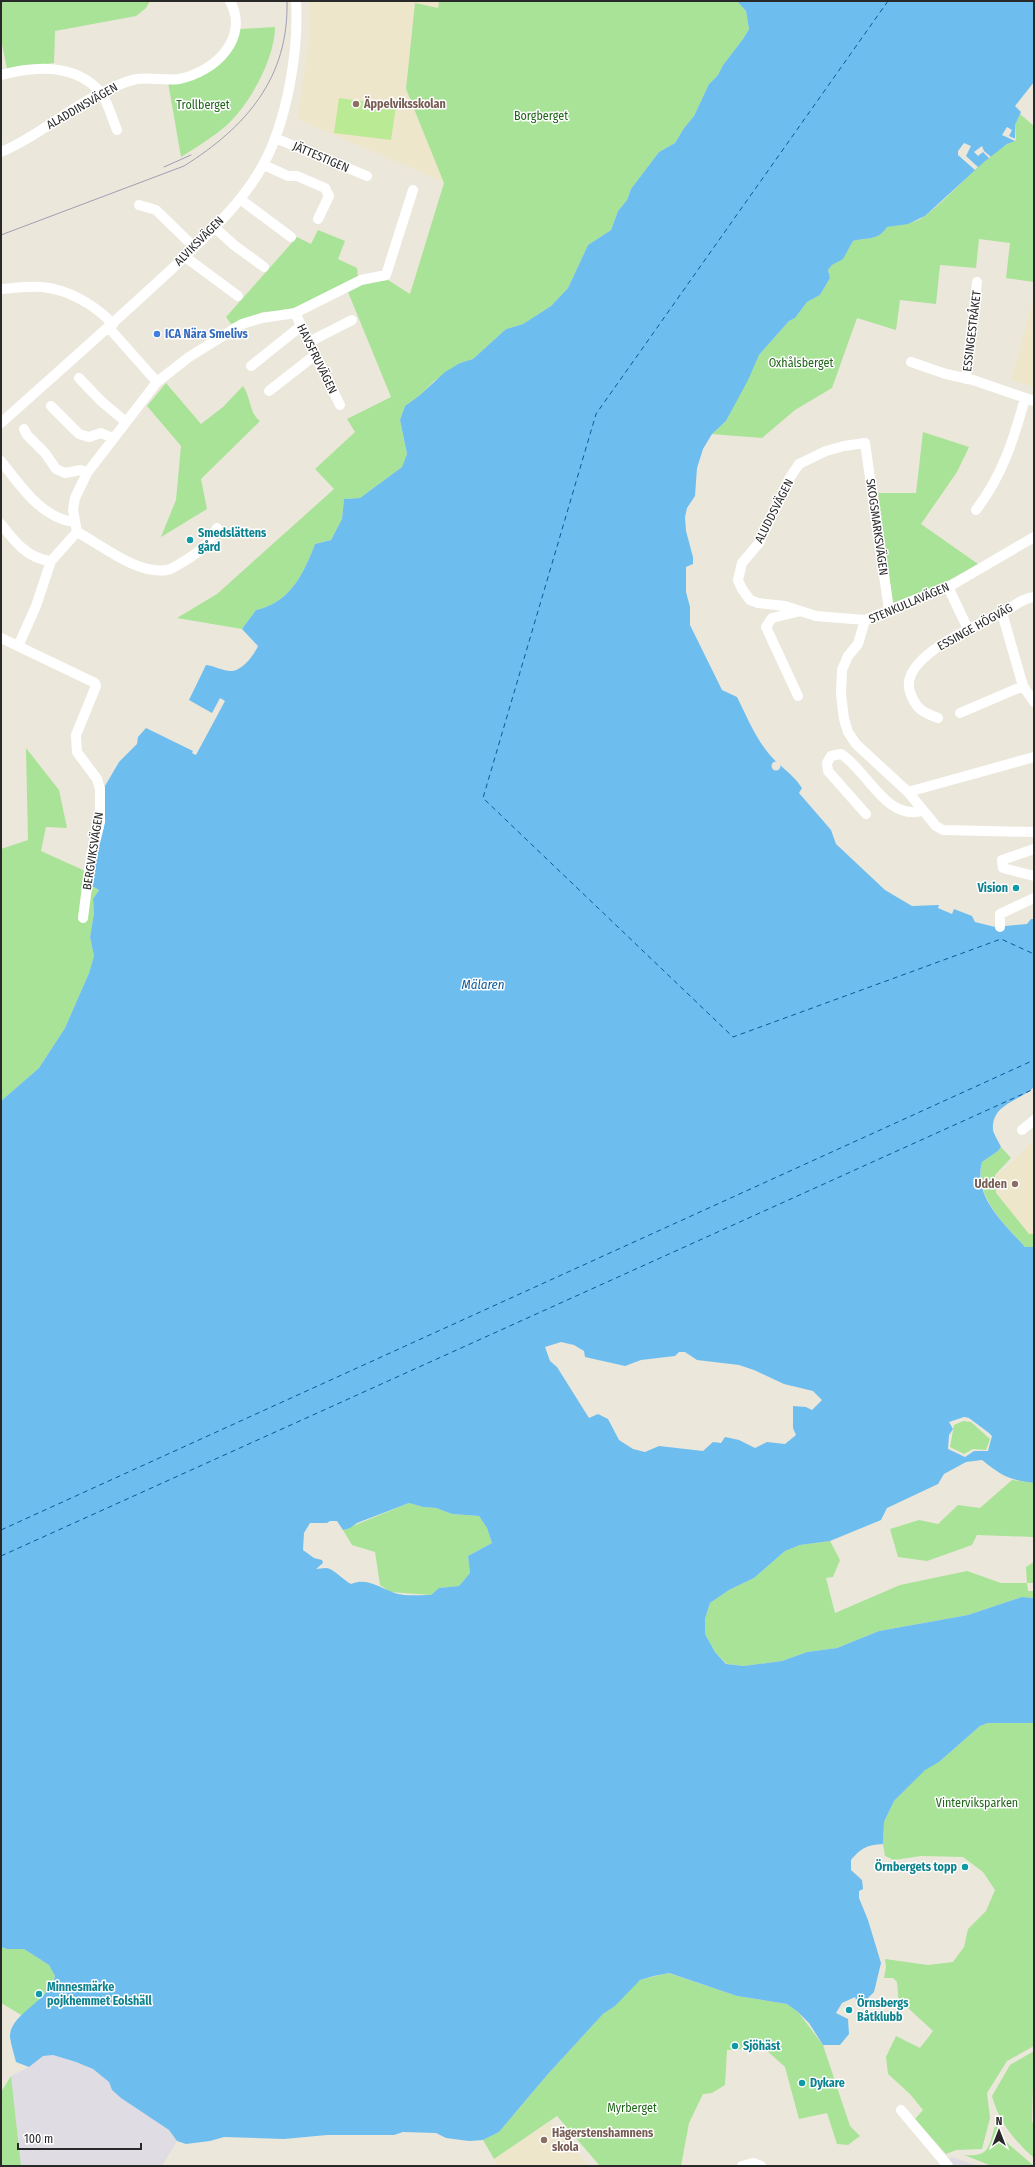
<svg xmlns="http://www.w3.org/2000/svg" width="1035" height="2167" font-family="'Fira Sans Condensed',sans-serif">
<rect width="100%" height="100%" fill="#ece7db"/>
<path fill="#dfdce4" d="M53,2055L76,2062L93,2069L109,2082L112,2090L121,2098L169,2130L177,2141L162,2166H21L11,2076L29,2067L43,2056Z
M952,2157L978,2166H954L949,2159Z"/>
<path fill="#eee6ca" d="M310,1H439L438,8L415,3L406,89L444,182L297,119L310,32Z
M1034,298V387L1011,380Z
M1034,1140V1234H1029L996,1193L995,1175L999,1171L1001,1173Z
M550,2122L589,2166H498L494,2159Z"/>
<path fill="#a8e397" d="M1,1H150L146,8L136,16L55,31L54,63L7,69L1,39Z
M439,1H737L746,11L749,29L743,39L723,65L718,75L709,84L694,116L684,128L675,143L659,152L631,189L627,200L618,211L611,230L588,245L568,288L551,306L523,324L506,329L473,359L460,363L434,381L420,395L405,406L400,420L407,455L402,467L360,498L344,499L342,519L331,540L315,544C304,573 290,603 256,610L242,629L177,618L217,594L334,489L315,469L355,432L347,419L391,397L348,292L364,283L388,280L410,294L444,183L406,89L415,3L438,8Z
M275,27C275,58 250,104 227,125C213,137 197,147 181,157L168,82L214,69L240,29Z
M1020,114L1034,126V282L1006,278L1010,243L979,239L976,268L940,265L936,304L900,300L896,330L857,318L832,388L795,410L762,438L712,434L726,421L759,355L789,321L795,318L807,302L820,295L830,278L828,270L832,265L843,258L853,241C868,237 878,241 887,227C900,224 915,224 925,216C955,193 983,156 1016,139L1015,125Z
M318,230L345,241L338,259L357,268L358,277L292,310L263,312L231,324L226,317L297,237L311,244Z
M166,383L201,424L223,407L243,386C251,397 249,413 260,421L201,479L207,509L161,537L176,500L181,446L147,406Z
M923,432L969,447L957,472L921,524L978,564L942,584L893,603L878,493H916Z
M26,748L59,790L67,828L46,827L41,851L83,870L92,886L99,890L93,899L94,913L90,937L94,956L89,973L65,1028L39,1068L1,1101V849L28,840Z
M1001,1147L1011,1158L995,1175L996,1193L1029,1234H1034V1247H1025C1004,1223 974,1197 982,1162L998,1151Z
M963,1421L971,1422L990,1439L986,1450L973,1449L964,1454L950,1447L954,1425Z
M1012,1480L1034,1483V1537L977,1535L972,1545L927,1561L898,1557L890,1529L919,1520L938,1524L958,1505L980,1508Z
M409,1503L423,1507L436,1508L452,1514L479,1516L487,1528L492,1543L468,1556L470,1573L459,1586L439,1588L431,1595L390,1592L380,1585L375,1552L352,1545L343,1530Z
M830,1541L840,1560L833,1577L826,1578L835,1613L900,1585L967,1571L1001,1583H1027L1026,1567L1034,1562V1583H1027L1028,1591H1034V1598L1022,1597L968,1615L879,1631L837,1648L807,1652L782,1661L744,1666L727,1664L715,1652L705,1634V1619L710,1603L729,1590L754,1578L785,1551L800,1545Z
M988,1723H1034V2046L1007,2061L987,2093L990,2118L982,2149L956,2150L946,2154L915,2119L923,2110L910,2094L888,2074L886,2057L896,2036L920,2048L933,2031L907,2007L899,2006L897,1982L893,1978H884L886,1967L885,1959L928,1965L953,1962L964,1947L968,1929L986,1911L995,1890L983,1872L963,1857L921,1856L894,1860L885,1856L883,1844L884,1822L894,1801L925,1769L939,1762L980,1726Z
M1,1947L7,1949H24L49,1965L55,1976L48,1992L23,2016L1,2003Z
M668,1973L737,1996L787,2004L798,2012L823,2045L850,2126L860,2136L848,2145L837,2144L827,2113L799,2119L785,2067L764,2048L727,2050L725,2085L712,2093L703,2094L689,2123L681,2166H600L557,2116L494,2159L483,2140L499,2132L548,2074L603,2014L615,2006L630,1988L640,1980Z
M1034,2051L1032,2122L1034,2123V2158C1014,2140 999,2122 992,2096L1010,2065Z
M11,2076L21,2166H1V2092Z
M995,2126H997L1005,2141L1034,2166H992L964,2155C990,2157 988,2148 995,2126Z"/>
<path fill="#baea93" d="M339,98L396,106L391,140L334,133Z"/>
<path fill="#6dbdef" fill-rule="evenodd" d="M737,1H1034V82L1015,106L1021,112L1015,125V141L1007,144L984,162L925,216L908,224L887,227C878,241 868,237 853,241L843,259L832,265L828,270L830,278L820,295L807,302L795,318L789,321L759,355L748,380L726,421L712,434L703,449L697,468L695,496L687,508L685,517L686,531L693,557V564L686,567V592L690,607V625L722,690L737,697C747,717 755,737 769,754C779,766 793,774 802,788L799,793L831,830L836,844L885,890L912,906L939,905L938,908L952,914L954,909L972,916L975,922L995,927L1027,924L1031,919H1034V1087C1021,1101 991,1103 993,1130C994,1135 999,1142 1001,1147L998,1151L982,1162C973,1197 1004,1223 1025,1247H1034V1483C1009,1480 1002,1476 982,1460L966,1462L944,1474L938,1484L887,1508L881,1520L830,1541L800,1545L785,1551L754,1578L729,1590L710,1603L705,1619V1634L715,1652L726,1664L744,1666L782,1661L807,1652L837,1648L879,1631L968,1615L1022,1597L1034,1598V1723H988L980,1726L939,1762L925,1770L894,1801L884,1822L883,1844C867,1845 861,1848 851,1860V1870L862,1880L863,1889L859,1891V1898L868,1920L881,1963L874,1992L859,2007L855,1997L842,2003L836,2013L848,2019L849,2034L840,2045H823L809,2023L798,2012L787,2004L737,1996L669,1973L654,1976L640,1980L615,2006L603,2014L548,2074L499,2132L483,2140L469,2141L446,2138L436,2133L403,2132L394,2135H327L284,2139L224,2137L210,2141L186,2144L177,2141L169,2130L121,2098L112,2090L109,2082L93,2069L76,2062L53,2055L43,2056L29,2067L16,2062C14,2054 11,2045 10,2037C9,2014 50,2001 55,1976L49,1965L24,1949H7L1,1947V1101L39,1068L65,1028L89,973L94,956L90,937L94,913L93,899L99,890L92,886L95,863L104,827L103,810L105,786L119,762L137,744L138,737L146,728L193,751L192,753L196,755L225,701L220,698L212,713L189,700L206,665C214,666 223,671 231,671C242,671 254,655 258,646L242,629L256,610C290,603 304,573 315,544L331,540L342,519L344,499L360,498L402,467L407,454L400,420L405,406L420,395L445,372L460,363L473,359L506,329L523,324L551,306L568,288L588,245L611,230L618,211L627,200L631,189L659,152L675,143L684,128L694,116L709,84L718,75L723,65L743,39L749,29L746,11ZM561,1342L574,1345L584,1351L585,1357L625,1366L641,1360L675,1356L679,1352H685L697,1360L739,1365L754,1370L784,1384L813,1391L822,1400L812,1410L806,1407L793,1406V1428L796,1435L785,1444L767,1442L755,1448L739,1440L725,1437L721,1443L713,1442L703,1451L659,1446L645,1452L633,1449L619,1440L608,1419L598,1414L589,1418L557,1367L550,1361L545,1347ZM964,1417L969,1418L989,1433L992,1436L988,1451H974L965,1457L948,1449L949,1435L953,1429L949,1422ZM409,1503L423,1507L436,1508L452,1514L479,1516L487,1528L492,1543L468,1556L470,1573L459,1586L439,1588L431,1595C418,1595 401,1597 390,1591C376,1586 367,1578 351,1584C343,1580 333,1568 326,1568C322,1568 320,1569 316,1569L323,1563L322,1560L314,1558L303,1550L304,1533L310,1523H327L330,1521H337L343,1530L350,1528L357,1523Z"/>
<path fill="#ece7db" d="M1007,127L1012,130L1009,136L1016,139L1015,141L1002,135Z
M964,143L971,146L966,156L978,167L975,170L958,155V151Z
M982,146L984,151L991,157L989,158L983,152L978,156L974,152Z
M771.5 766a4.5 4.5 0 1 1 9 0a4.5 4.5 0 1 1-9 0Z"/>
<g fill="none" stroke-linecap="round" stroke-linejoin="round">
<path stroke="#0d589a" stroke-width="1" stroke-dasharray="5 4" stroke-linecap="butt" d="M888,1L596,414L483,798L733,1037L1001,939L1034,954
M1,1530L1034,1060
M1,1556L1034,1089"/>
<path stroke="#fff" stroke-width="10" d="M1,75C35,66 76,63 101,93C108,102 112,119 117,130
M275,138L367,176
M1,152C37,137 68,109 103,92C114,87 125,81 137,79C151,77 166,81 179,79C215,72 250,38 230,1
M264,165L288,176H297L325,188L329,196L318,219
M240,199L291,237
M139,205L156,210L194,247
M214,227L234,245L264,267
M184,256L238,296
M1,289C14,288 28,286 41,287C68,289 95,305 113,324
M295,313L340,405
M109,328L157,382
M309,342L352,320
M911,362L946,374L973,380L1034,401
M251,366L301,326
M79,378L101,401L126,422
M966,379L977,282
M269,391L315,355
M51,406L79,434L89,437L101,433L113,438
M1,423C59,371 117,320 174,267C206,236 241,205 263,165C287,121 299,51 296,1
M24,429L27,435L45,453L56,469L65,473L81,470L87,473
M1,461C20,485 41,518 74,522
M976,510C1002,476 1014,439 1025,398
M1,524C14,541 28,559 51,561
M77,532C102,545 137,575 167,570C173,569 180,563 186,560C201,551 209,544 217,528
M1034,537L952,585L865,620L858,644L848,656L842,670L841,694L844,719L848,732L856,744L908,792L1034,757
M948,587L968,629
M1002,613L1023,686L1034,702
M865,620L816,616L785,606L758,603L750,600L742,589L738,580L742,563L759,543L789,479L799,464L826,451L844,446L865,443L889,610
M1,638L95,683L96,686L76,735L77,752L97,779L100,789V822L91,856L83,918
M19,644L36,606L51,561L77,532L73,510L75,498L87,473L157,382L189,357L242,324L262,318L295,313L361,280L386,275L413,190
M798,696L766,627L772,618L801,611
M960,713L1023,686
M938,718C922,712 916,709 910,692C898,657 978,625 1002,613C1012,608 1022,598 1034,597
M908,792L936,826L943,830L1034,832
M866,814L828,771L827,763L831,756L841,754C867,770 886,821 922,811
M1034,849L1002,860L1003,868L1034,876
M1000,927V914L1034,898
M1022,1130L1034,1120
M901,2110L948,2166
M742,2166L753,2163L761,2166"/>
<path stroke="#9e9eb4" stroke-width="1" d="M164,167L191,155
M1,235L184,166C246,127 289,78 287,1"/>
</g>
<g fill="#8d6e63" stroke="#fff" stroke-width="1.5">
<circle cx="356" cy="104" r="4"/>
<circle cx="1015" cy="1184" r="4"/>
<circle cx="544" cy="2140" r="4"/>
</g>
<circle fill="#3f7fe0" stroke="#fff" stroke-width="1.5" cx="157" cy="334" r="4"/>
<g fill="#0f9aa8" stroke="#fff" stroke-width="1.5">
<circle cx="190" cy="540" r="4"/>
<circle cx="1016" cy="888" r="4"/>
<circle cx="965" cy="1867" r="4"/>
<circle cx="39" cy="1994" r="4"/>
<circle cx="849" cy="2010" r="4"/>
<circle cx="735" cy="2046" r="4"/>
<circle cx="802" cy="2083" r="4"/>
</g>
<g text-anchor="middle" stroke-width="3" stroke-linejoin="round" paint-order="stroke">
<g font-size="12" font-weight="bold" fill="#785e54" stroke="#fff" text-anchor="start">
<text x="364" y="108">Äppelviksskolan</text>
<text x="1007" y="1188" text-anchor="end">Udden</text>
<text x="552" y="2137">Hägerstenshamnens<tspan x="552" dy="14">skola</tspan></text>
</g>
<g font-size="12" fill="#20661a" stroke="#fff">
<text x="203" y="109">Trollberget</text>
<text x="541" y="120">Borgberget</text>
<text x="801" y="367">Oxhålsberget</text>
<text x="977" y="1807">Vinterviksparken</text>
<text x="632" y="2112">Myrberget</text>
</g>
<g font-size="12" fill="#292929" stroke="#fff">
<text transform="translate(82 106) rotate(-30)" y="4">ALADDINSVÄGEN</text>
<text transform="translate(321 157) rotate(23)" y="4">JÄTTESTIGEN</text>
<text transform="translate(199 241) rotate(-45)" y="4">ALVIKSVÄGEN</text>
<text transform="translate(972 331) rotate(-83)" y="4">ESSINGESTRÅKET</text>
<text transform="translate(317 359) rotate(64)" y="4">HAVSFRUVÄGEN</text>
<text transform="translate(774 511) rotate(-63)" y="4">ALUDDSVÄGEN</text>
<text transform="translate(877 527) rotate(82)" y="4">SKOGSMARKSVÄGEN</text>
<text transform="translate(909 603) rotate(-23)" y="4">STENKULLAVÄGEN</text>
<text transform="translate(975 627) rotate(-29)" y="4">ESSINGE HÖGVÄG</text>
<text transform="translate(93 851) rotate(-81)" y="4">BERGVIKSVÄGEN</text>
</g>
<g font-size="12" font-weight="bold" fill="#366cbe" stroke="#fff" text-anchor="start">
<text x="165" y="338">ICA Nära Smelivs</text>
</g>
<g font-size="12" font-weight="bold" fill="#0d838f" stroke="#fff" text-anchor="start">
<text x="198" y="537">Smedslättens<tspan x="198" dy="14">gård</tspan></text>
<text x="1008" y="892" text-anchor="end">Vision</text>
<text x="957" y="1871" text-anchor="end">Örnbergets topp</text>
<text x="47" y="1991">Minnesmärke<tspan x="47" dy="14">pojkhemmet Eolshäll</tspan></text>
<text x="857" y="2007">Örnsbergs<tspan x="857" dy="14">Båtklubb</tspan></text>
<text x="743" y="2050">Sjöhäst</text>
<text x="810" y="2087">Dykare</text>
</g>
<g font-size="13" font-style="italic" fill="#0d589a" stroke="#fff">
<text x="483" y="989">Mälaren</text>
</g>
</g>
<rect width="1035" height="2167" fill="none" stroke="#292929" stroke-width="4"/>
<g transform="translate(999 2131)" stroke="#ffffff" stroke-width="3" paint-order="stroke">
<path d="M0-3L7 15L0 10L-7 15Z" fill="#292929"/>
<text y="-6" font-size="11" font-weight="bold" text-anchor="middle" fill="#292929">N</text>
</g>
<path d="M18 2143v6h123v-6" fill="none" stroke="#292929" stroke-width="2"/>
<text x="24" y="2143" font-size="12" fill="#292929" stroke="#ffffff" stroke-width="3" paint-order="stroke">100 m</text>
</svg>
